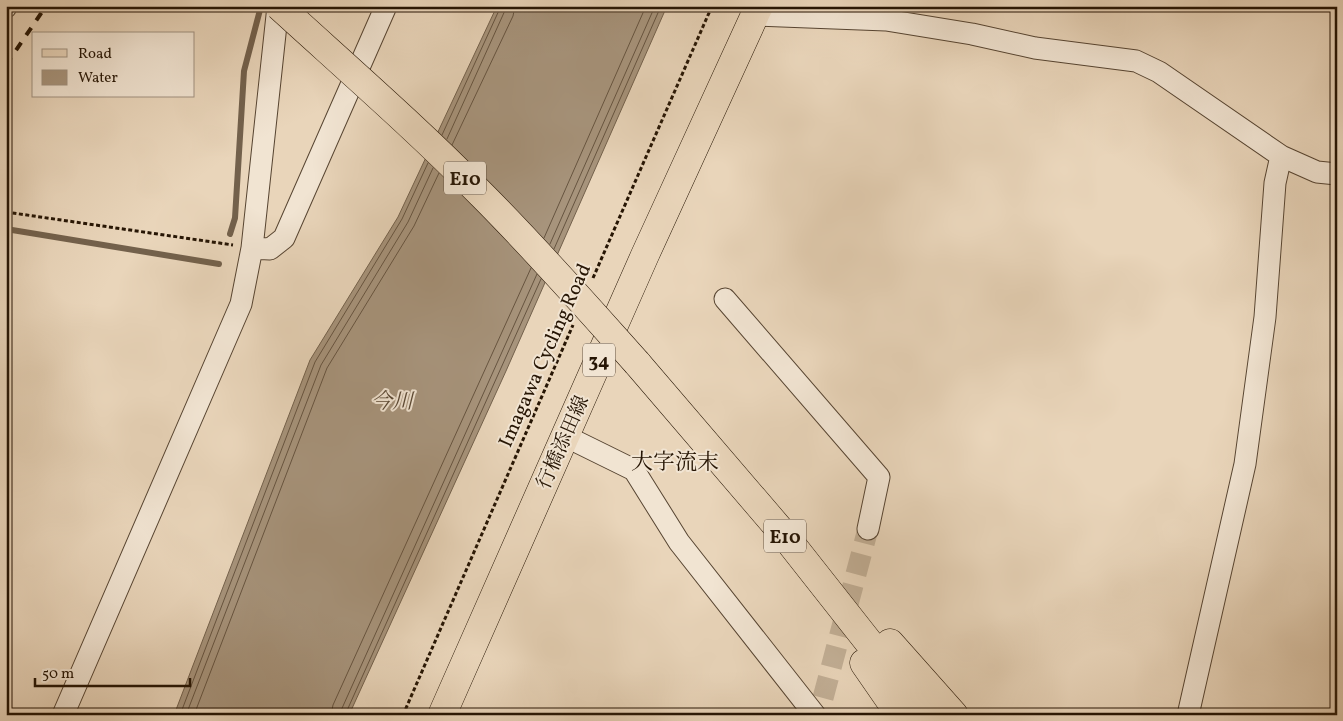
<svg xmlns="http://www.w3.org/2000/svg" width="1343" height="721" font-family="Vollkorn,'Noto Serif JP',serif">
<rect width="100%" height="100%" fill="#e9d5ba"/>
<filter id="stains"><feTurbulence type="fractalNoise" baseFrequency=".004" numOctaves="4"/><feColorMatrix values="0 0 0 0 .2 0 0 0 0 .09 0 0 0 0 .02 0 0 0 .5 -.17"/></filter>
<radialGradient id="worn" r=".72"><stop offset=".6" stop-color="#630" stop-opacity="0"/><stop offset="1" stop-color="#630" stop-opacity=".3"/></radialGradient>
<path fill="#a7947c" stroke="#73614c" d="M497,6H667L506,371L349,715H174L310,360L398,217Z"/>
<g fill="none" stroke-linecap="round" stroke-linejoin="round">
<path stroke="#665440" stroke-width="1" d="M442,135L501,6
M447,139L507,6
M452,145L513,16L515,6
M544,238L646,6
M550,244L655,6
M554,249L661,6
M180,715L315,362L402,219L428,163
M186,715L321,365L408,222L433,168
M194,715L327,368L414,226L439,173
M331,715L333,705L531,268
M339,715L537,274
M345,715L541,279"/>
<path stroke="#73614c" stroke-width="6" d="M6,229L219,264
M230,234L235,218L244,71L261,6"/>
<path stroke="#c2af96" stroke-width="21" stroke-dasharray="21 11" stroke-linecap="butt" d="M823,698L868,529"/>
<g stroke="#574532" stroke-width="23">
<path id="minor" d="M6,7V6
M755,15L886,20L972,34L1035,48L1136,61L1159,72L1281,156L1317,172L1337,174
M252,248L278,6
M725,299L879,477L868,529
M565,436L634,470L679,542L815,715
M63,715L241,304L252,248L270,249L284,238L386,6
M1188,715L1245,464L1265,317L1275,183L1281,156"/>
</g>
<g stroke="#261504" stroke-width="29">
<path id="primary" d="M442,715L645,255L759,6"/>
</g>
<g stroke="#261504" stroke-width="29">
<path id="motorway" d="M637,363L781,531L926,715
M890,643L954,715
M864,663L900,715"/>
</g>
<path stroke="#261504" stroke-width="3" stroke-dasharray="4 2.5" stroke-linecap="butt" d="M6,212L233,245
M593,278L712,6
M403,715L573,325"/>
<use href="#minor" stroke="#f1e4d2" stroke-width="21"/>
<use href="#primary" stroke="#e9d5ba" stroke-width="28"/>
<use href="#motorway" stroke="#e9d5ba" stroke-width="28"/>
<path stroke="#261504" stroke-width="4" stroke-dasharray="9 9" stroke-linecap="butt" d="M6,65L46,6"/>
<g stroke="#261504" stroke-width="29" stroke-linecap="butt">
<path id="motorway-bridge" d="M279,6C347,68 417,129 482,195C536,249 586,306 637,363"/>
</g>
<use href="#motorway-bridge" stroke="#e9d5ba" stroke-width="28"/>
</g>
<g text-anchor="middle" stroke-width="4" stroke-linejoin="round" paint-order="stroke">
<g fill="#f1e4d2" stroke="#635342" stroke-width="1">
<rect x="444" y="161.5" width="42" height="33" rx="4"/>
<rect x="583" y="343.5" width="32" height="33" rx="4"/>
<rect x="764" y="519.5" width="42" height="33" rx="4"/>
</g>
<g font-size="19" font-weight="bold" fill="#261504">
<text x="465" y="185">E10</text>
<text x="599" y="367">34</text>
<text x="785" y="543">E10</text>
</g>
<g font-size="20" fill="#261504" stroke="#f1e4d2">
<text transform="translate(544 355) rotate(-66)" y="7">Imagawa Cycling Road</text>
<text transform="translate(562 442) rotate(-66)" y="7">行橋添田線</text>
</g>
<g font-size="21" font-style="italic" fill="#5a4834" stroke="#f1e4d2">
<text x="392" y="408">今川</text>
</g>
<g font-size="22" fill="#261504" stroke="#f1e4d2">
<text x="675" y="469">大字流末</text>
</g>
</g>
<rect width="1343" height="721" fill="none" stroke="#e9d5ba" stroke-width="25"/>
<rect x="8" y="8" width="1328" height="706" fill="none" stroke="#261504" stroke-width="2.5"/>
<rect x="12" y="12" width="1318" height="696" fill="none" stroke="#261504"/>
<rect x="32" y="32" width="162" height="65" fill="#f1e4d2" stroke="#a09180"/>
<rect x="42" y="49" width="25" height="8" fill="#e9d5ba" stroke="#a09180"/>
<text x="78" y="58" font-size="15" fill="#261504">Road</text>
<rect x="42" y="70" width="25" height="15" fill="#a7947c" stroke="#a09180"/>
<text x="78" y="82" font-size="15" fill="#261504">Water</text>
<path d="M35 678v8h155v-8" fill="none" stroke="#261504" stroke-width="2.5"/>
<text x="42" y="678" font-size="15" fill="#261504" stroke="#f1e4d2" stroke-width="4" paint-order="stroke">50 m</text>
<rect width="100%" height="100%" filter="url(#stains)"/>
<rect width="100%" height="100%" fill="url(#worn)"/>
</svg>
